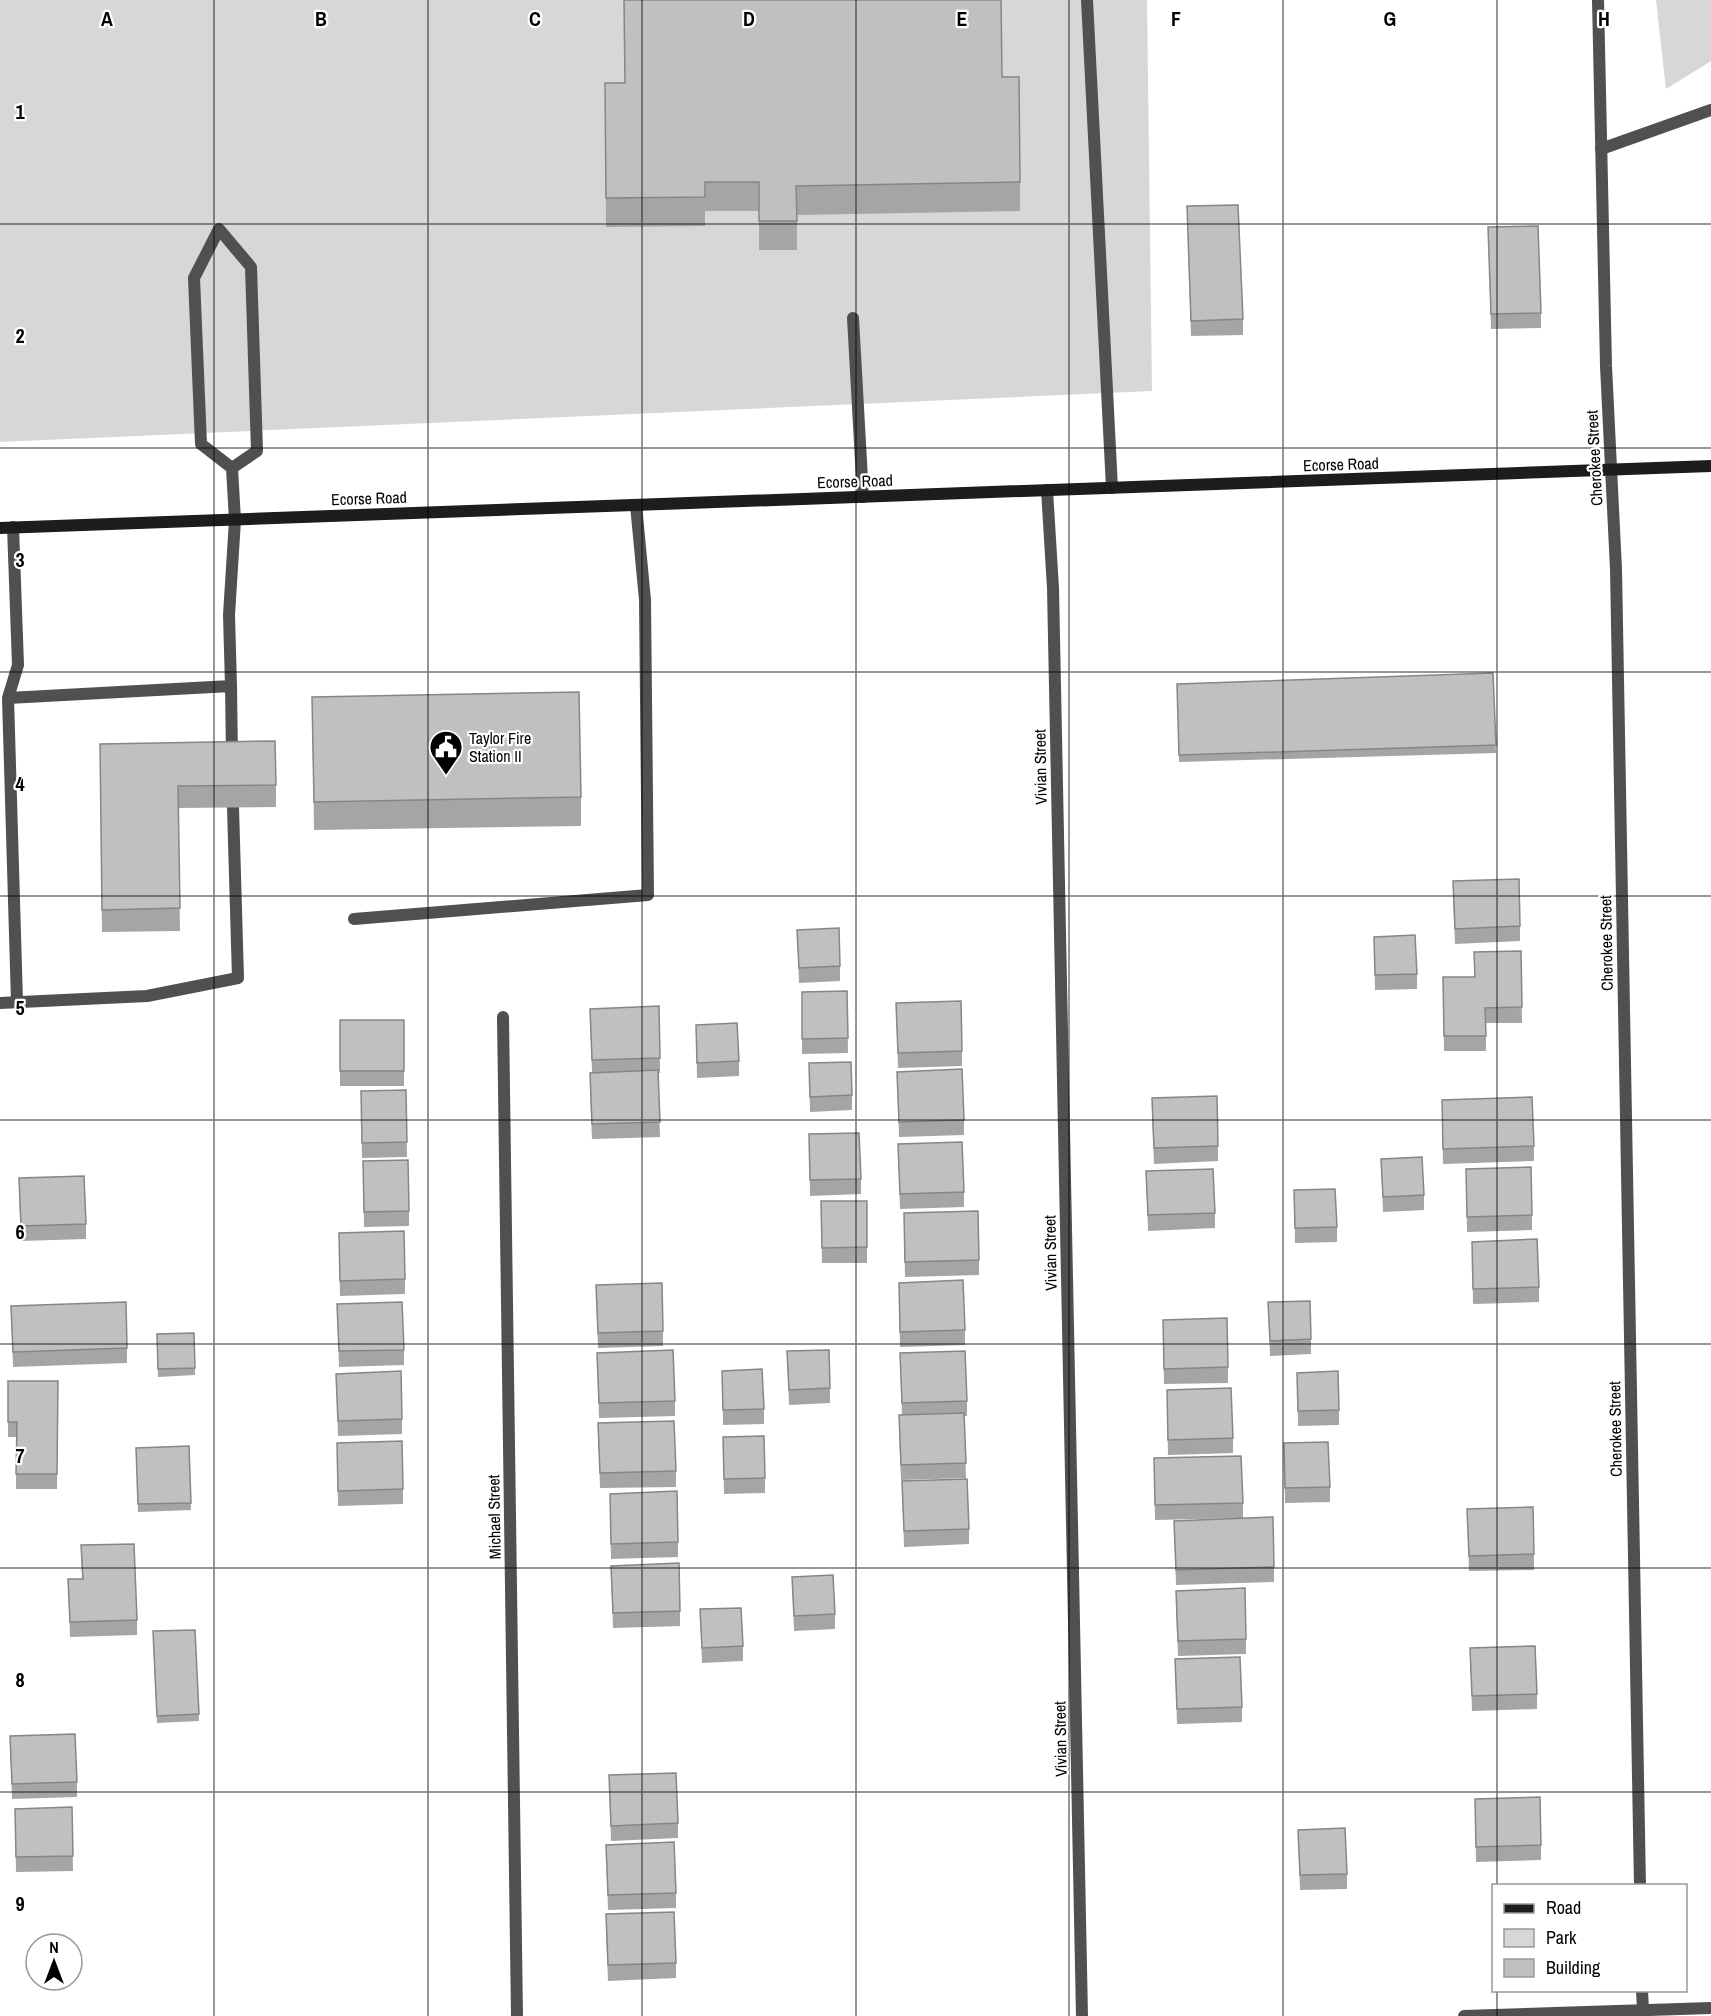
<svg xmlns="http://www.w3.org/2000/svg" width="1711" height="2016" font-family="'Archivo Narrow',sans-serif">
<rect width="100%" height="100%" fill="#fff"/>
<path fill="#d7d7d7" d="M0,0H1147L1152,391L0,442Z
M1656,0H1711V61L1666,89Z"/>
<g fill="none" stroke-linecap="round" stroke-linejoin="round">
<path stroke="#505050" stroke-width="12" d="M1087,0L1112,488
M1601,149L1711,110
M853,318L863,497
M13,527L18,665L8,698L17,1002
M231,686L232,757
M8,698L231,686L229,615L235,520L232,468L201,444L194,278L219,229L251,267L257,451L232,468
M354,919L648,895L645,600L636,505
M0,1003L147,996L238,978L233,807"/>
<path stroke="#505050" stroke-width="12" d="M1598,0L1606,366L1616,569L1640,1886
M1047,490L1053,588L1082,2016
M503,1017L517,2016
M1642,1990L1643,2010
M1464,2016L1711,2008"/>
<path stroke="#1d1d1d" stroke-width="12" d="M0,528L1711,466"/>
</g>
<path fill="#a5a5a5" d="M1002,77L1020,182V211L797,215V250H759V211H705V226L606,227L605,83Z
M1187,206L1243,319V335L1191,336Z
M1488,227L1541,313V328L1491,329Z
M1493,673L1496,753L1179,762L1177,684Z
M312,697L581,797V826L314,830Z
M100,744L276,785V807L178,808L180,931L102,932Z
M1453,896L1520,926V941L1455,944Z
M797,930L840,966V981L799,983Z
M1374,937L1417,974V989L1375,990Z
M1521,951L1522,1023H1486V1051H1444L1443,977H1474Z
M847,991L848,1053L802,1054V992Z
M896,1003L962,1051V1066L898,1068Z
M590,1009L660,1058V1073H658L660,1137L592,1139L590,1088V1073L592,1072Z
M340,1020H404V1086H340Z
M696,1025L739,1061V1076L697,1078Z
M809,1063L852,1095V1110L810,1112Z
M897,1072L964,1120V1135L899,1137Z
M406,1090L407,1157L362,1158L361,1106Z
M1152,1113L1218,1146V1161L1154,1164Z
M1442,1115L1534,1146V1161L1443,1164Z
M809,1134L861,1179V1194L810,1196Z
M898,1144L964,1192V1207L900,1209Z
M1381,1159L1424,1195V1210L1383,1212Z
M363,1161L409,1211V1226L364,1227Z
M1466,1169L1532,1215V1230L1467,1232Z
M1146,1171L1215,1213V1228L1148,1231Z
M1294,1190L1337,1227V1242L1295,1243Z
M19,1193L86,1224V1239L21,1241Z
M821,1201H867V1263H822Z
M904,1228L979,1260V1275L905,1277Z
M1472,1242L1539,1287V1302L1473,1304Z
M339,1248L405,1279V1294L340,1296Z
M596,1285L663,1331V1346L598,1348Z
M899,1298L965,1330V1345L900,1347Z
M1268,1302L1311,1339V1354L1270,1356Z
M337,1304L404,1350V1365L339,1367Z
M11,1306L127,1348V1363L13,1367Z
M194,1333L195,1375L158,1377L157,1334Z
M1163,1335L1228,1367V1383L1164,1384Z
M787,1351L830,1388V1403L789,1405Z
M597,1353L675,1401V1416L599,1418Z
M900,1353L967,1401V1416H964L966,1478L901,1480L899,1430L902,1415Z
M722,1371L764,1409V1424L723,1425Z
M1297,1373L1339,1410V1425L1298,1426Z
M336,1374L402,1419V1434L338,1436Z
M8,1381H58L57,1489H16V1437H8Z
M1167,1405L1233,1438V1453L1168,1455Z
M598,1423L676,1471V1487L600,1488Z
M723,1437L765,1478V1493L724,1494Z
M1284,1443L1330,1487V1502L1285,1503Z
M189,1446L191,1510L138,1512L136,1448Z
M337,1458L403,1489V1504L338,1506Z
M1154,1458L1243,1503V1518L1155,1520Z
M902,1481L969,1529V1544L904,1547Z
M610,1509L678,1542V1557L611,1559Z
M1467,1509L1534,1554V1570L1469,1571Z
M1174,1521L1274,1567V1582L1176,1585Z
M81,1545L137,1620V1635L70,1637L68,1579H82Z
M611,1566L680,1611V1626L613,1628Z
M792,1577L835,1614V1629L794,1631Z
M1176,1606L1246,1639V1654L1178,1656Z
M700,1609L743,1646V1661L702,1663Z
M195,1630L199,1721L157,1723L153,1639Z
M1470,1648L1537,1694V1709L1472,1711Z
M1175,1659L1242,1707V1722L1177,1724Z
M10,1736L77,1782V1797L12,1799Z
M609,1775L678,1823V1838L611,1841Z
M1475,1799L1541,1845V1860L1476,1862Z
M72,1807L73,1871L16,1872L15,1809Z
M1298,1830L1347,1874V1889L1300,1890Z
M606,1845L676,1893V1908L608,1910Z
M606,1929L676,1963V1978L608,1981Z"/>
<path fill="#c0c0c0" stroke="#868686" stroke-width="1.5" d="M624,0H1001L1002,77H1019L1020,182L796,186L797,221H759V182H705V197L606,198L605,83H625Z
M1238,205L1243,319L1191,321L1187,206Z
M1538,226L1541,313L1491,314L1488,227Z
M1493,673L1496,745L1179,755L1177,684Z
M579,692L581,797L314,802L312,697Z
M275,741L276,785L178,786L180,908L102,910L100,744Z
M1519,879L1520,926L1455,929L1453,881Z
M839,928L840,966L799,968L797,930Z
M1415,935L1417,974L1375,975L1374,937Z
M1521,951L1522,1007L1485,1008L1486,1036H1444L1443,977H1475L1474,952Z
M847,991L848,1038L802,1039V992Z
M961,1001L962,1051L898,1053L896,1003Z
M659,1006L660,1058L592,1060L590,1009Z
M340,1020H404V1071H340Z
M737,1023L739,1061L697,1063L696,1025Z
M851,1062L852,1095L810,1097L809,1063Z
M962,1069L964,1120L899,1122L897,1072Z
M658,1070L660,1122L592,1124L590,1073Z
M406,1090L407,1142L362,1143L361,1091Z
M1217,1096L1218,1146L1154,1148L1152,1098Z
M1532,1097L1534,1146L1443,1149L1442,1100Z
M859,1133L861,1179L810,1180L809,1134Z
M962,1142L964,1192L900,1194L898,1144Z
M1422,1157L1424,1195L1383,1197L1381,1159Z
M408,1160L409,1211L364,1212L363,1161Z
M1531,1167L1532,1215L1467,1217L1466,1169Z
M1213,1169L1215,1213L1148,1215L1146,1171Z
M84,1176L86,1224L21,1226L19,1178Z
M1335,1189L1337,1227L1295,1228L1294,1190Z
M821,1201H867V1247L822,1248Z
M978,1211L979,1260L905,1262L904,1213Z
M404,1231L405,1279L340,1281L339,1233Z
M1537,1239L1539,1287L1473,1289L1472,1242Z
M963,1280L965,1330L900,1332L899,1283Z
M662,1283L663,1331L598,1333L596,1285Z
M1310,1301L1311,1339L1270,1341L1268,1302Z
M126,1302L127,1348L13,1352L11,1306Z
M402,1302L404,1350L339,1351L337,1304Z
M1227,1318L1228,1367L1164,1369L1163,1320Z
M194,1333L195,1368L158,1369L157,1334Z
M673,1350L675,1401L599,1403L597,1353Z
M829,1350L830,1388L789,1390L787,1351Z
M965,1351L967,1401L902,1403L900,1353Z
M762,1369L764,1409L723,1410L722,1371Z
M401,1371L402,1419L338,1421L336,1374Z
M1338,1371L1339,1410L1298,1411L1297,1373Z
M8,1381H58L57,1474H16L17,1422H8Z
M1231,1388L1233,1438L1168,1440L1167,1390Z
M964,1413L966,1463L901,1465L899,1415Z
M674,1421L676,1471L600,1473L598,1423Z
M764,1436L765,1478L724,1479L723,1437Z
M402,1441L403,1489L338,1491L337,1443Z
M1328,1442L1330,1487L1285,1488L1284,1443Z
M189,1446L191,1503L138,1504L136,1448Z
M1241,1456L1243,1503L1155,1505L1154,1458Z
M967,1479L969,1529L904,1531L902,1481Z
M677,1491L678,1542L611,1544L610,1494Z
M1533,1507L1534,1554L1469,1556L1467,1509Z
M1273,1517L1274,1567L1176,1570L1174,1521Z
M134,1544L137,1620L70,1622L68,1579H83L81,1545Z
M679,1563L680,1611L613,1613L611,1566Z
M833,1575L835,1614L794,1616L792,1577Z
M1245,1588L1246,1639L1178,1641L1176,1591Z
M741,1608L743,1646L702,1648L700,1609Z
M195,1630L199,1714L157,1716L153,1631Z
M1535,1646L1537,1694L1472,1696L1470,1648Z
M1240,1657L1242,1707L1177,1709L1175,1659Z
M75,1734L77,1782L12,1784L10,1736Z
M676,1773L678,1823L611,1826L609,1775Z
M1540,1797L1541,1845L1476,1847L1475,1799Z
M72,1807L73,1856L16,1857L15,1809Z
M1345,1828L1347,1874L1300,1875L1298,1830Z
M674,1842L676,1893L608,1895L606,1845Z
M674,1912L676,1963L608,1965L606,1914Z"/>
<path fill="none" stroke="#000" stroke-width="1.5" stroke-opacity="0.55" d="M214,0V2016M428,0V2016M642,0V2016M856,0V2016M1069,0V2016M1283,0V2016M1497,0V1886M0,224H1711M0,448H1711M0,672H1711M0,896H1711M0,1120H1711M0,1344H1711M0,1568H1711M0,1792H1711M1497,1990V2016"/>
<defs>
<g id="civic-pin" transform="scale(1.725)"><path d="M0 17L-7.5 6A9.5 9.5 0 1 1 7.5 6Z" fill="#000" stroke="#fff"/><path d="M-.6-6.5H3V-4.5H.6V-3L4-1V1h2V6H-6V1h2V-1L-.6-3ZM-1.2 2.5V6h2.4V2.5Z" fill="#fff"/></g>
</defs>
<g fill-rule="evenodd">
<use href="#civic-pin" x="446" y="747"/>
</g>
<g text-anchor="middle" stroke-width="4.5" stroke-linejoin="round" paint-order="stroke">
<g font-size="16" fill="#000" stroke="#fff">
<text transform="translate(1594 458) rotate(-93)" y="6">Cherokee Street</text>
<text transform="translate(1341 464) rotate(-2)" y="6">Ecorse Road</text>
<text transform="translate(855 481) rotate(-2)" y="6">Ecorse Road</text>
<text transform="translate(369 498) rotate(-2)" y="6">Ecorse Road</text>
<text transform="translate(1040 767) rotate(-91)" y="6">Vivian Street</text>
<text transform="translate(1606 943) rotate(-91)" y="6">Cherokee Street</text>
<text transform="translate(1050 1253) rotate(-91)" y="6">Vivian Street</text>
<text transform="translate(1615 1429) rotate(-91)" y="6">Cherokee Street</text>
<text transform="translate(494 1517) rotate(-91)" y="6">Michael Street</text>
<text transform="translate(1060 1739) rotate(-91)" y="6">Vivian Street</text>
</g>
<g font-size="16" fill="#000" stroke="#fff" text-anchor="start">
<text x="469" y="744">Taylor Fire<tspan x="469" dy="18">Station II</tspan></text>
</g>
</g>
<g font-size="20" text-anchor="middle" font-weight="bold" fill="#000" stroke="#fff" stroke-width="4.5" stroke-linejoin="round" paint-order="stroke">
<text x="107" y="26">A</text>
<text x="321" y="26">B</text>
<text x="535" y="26">C</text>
<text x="749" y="26">D</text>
<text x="962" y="26">E</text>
<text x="1176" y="26">F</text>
<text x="1390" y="26">G</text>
<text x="1604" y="26">H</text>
<text x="20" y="119">1</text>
<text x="20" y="343">2</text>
<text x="20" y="567">3</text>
<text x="20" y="791">4</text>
<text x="20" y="1015">5</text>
<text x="20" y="1239">6</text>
<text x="20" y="1463">7</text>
<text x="20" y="1687">8</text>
<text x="20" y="1911">9</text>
</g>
<rect x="1492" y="1884" width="195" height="108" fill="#ffffff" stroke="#999999" stroke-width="1.5"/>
<rect x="1504" y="1904" width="30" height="9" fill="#1d1d1d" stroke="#999999" stroke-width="1.5"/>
<text x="1546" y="1914" font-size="18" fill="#000000">Road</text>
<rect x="1504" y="1929" width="30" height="18" fill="#d7d7d7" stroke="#999999" stroke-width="1.5"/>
<text x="1546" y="1944" font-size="18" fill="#000000">Park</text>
<rect x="1504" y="1959" width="30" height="18" fill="#c0c0c0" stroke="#999999" stroke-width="1.5"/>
<text x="1546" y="1974" font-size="18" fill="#000000">Building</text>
<g transform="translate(54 1962)"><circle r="28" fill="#ffffff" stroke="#999999" stroke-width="1.5"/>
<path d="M0-4.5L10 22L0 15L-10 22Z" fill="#000000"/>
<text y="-9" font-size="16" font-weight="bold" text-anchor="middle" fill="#000000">N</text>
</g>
</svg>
